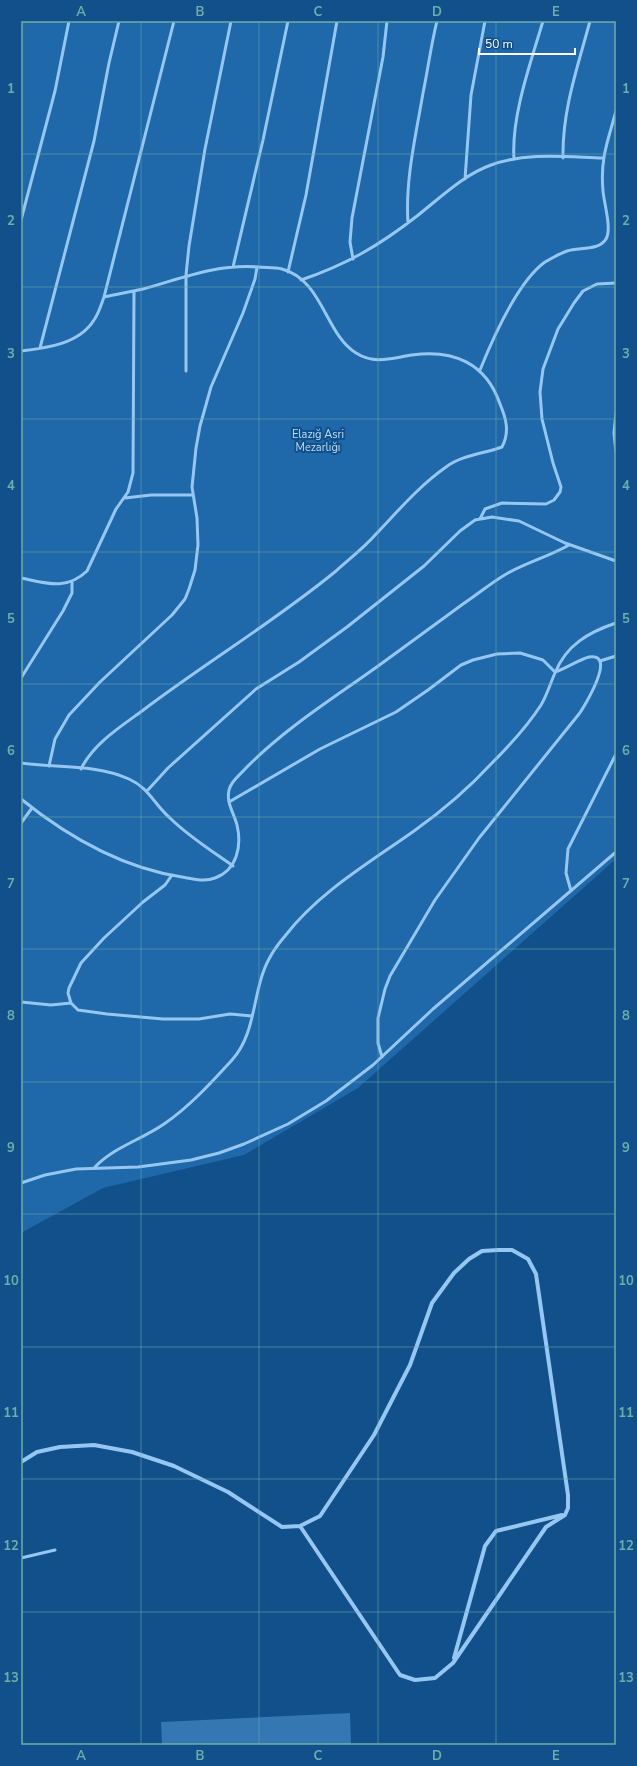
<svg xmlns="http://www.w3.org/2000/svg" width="637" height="1766" font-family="'Nunito Sans',sans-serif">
<rect width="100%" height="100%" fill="#11508a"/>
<path fill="#1f68a9" d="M21,21H616V859L358,1088L244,1155L103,1188L21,1233Z"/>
<path fill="#3477b2" d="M350,1713L351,1745H162L161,1722Z"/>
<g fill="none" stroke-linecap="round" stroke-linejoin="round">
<path stroke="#96c7f2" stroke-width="3" d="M563,158C562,110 578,66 590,21
M514,159C511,116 531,62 543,21
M465,179L471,95L485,21
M21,220L55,91L69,21
M408,223C405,180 416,135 423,93C428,69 431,45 437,21
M353,259L350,242L352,218L383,57L387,21
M233,267L263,140L288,21
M288,272L306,195L337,21
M301,280C346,265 380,245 417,216C440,198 463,175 491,165C526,152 567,157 603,158
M40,348L94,141L109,63L119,21
M21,351C47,348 79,344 94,320C99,313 101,305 104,297L174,21
M480,370C493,338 517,282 545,262C552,258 559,254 567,251C579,247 599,251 606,239C612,229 604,203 603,191C600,158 608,141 616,111
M186,371V275L189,246L205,149L231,21
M616,413L614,433L616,452
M125,498L151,495H192
M480,519L485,509L502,503L546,504L554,500L560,492L561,487L553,463L542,419L540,392L543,369L558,329L574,303L583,291L597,284L616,283
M21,578C46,583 66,591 87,571L116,509L128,492L133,473L134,291
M600,661L616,656
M21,678L63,611L72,593V582
M21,763C56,768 96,764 129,779C149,788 154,804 170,818C188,836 212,851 233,866
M49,766L55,739L69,715L100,682L172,615L185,599L189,589L195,570L198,545L197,518L192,487L196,448L200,426L211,387L243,313L255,279L257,267
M81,769C93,744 120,727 142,711C205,663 274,622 336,571C349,559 364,548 376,534C398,511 419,486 446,467C462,455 483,454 502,447C510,432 506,418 500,404C486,363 453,349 412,355C392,358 375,365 356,353C325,334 323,280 282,269C274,267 265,268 258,267C215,264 183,278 143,289C130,292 117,294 104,297
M147,791L168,768L256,689L299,662L347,627L424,566L460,531L475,520L492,517L519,521L565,543L616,561
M21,799C68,837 123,868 182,877C193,879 205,882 215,878C237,870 242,846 237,825C234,813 226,803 229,790C231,781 239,776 245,769C286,727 337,696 385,661C411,642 437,623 463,604C478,594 492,582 508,573C528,562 550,556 569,545
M229,802L320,749L396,712L428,690L461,665L473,660L497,654L520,653L543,660L555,672C565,669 580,659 589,657C618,652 584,707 579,714L479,838L435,900L390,976L385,989L378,1018V1043L382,1057
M21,823L32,808
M172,875L165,885L143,902L104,938L81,963L69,988L68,993L71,1003L78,1010L107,1014L163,1019H199L230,1014L252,1016
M571,891L566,873L568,849L616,754
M21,1002L51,1005L71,1003
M95,1167C114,1147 141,1140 164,1124C189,1107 211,1083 232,1060C257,1033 252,990 269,959C273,951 279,943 285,936C319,892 369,863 414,831C442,811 468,789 491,764C509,746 527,727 541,705C547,695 550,684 555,673C566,645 589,632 616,623
M21,1183L45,1175L76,1169L138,1167L191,1160L219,1153L244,1144L288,1124L326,1101L373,1065L433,1009L616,852
M21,1558L55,1550"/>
<path stroke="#96c7f2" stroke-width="4" d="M21,1462L37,1452L60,1447L94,1445L132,1452L174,1466L228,1492L282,1527L300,1526L320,1516L374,1435L410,1365L432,1303L454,1273L469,1259L482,1251L498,1250H512L528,1259L536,1274L568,1495V1508L565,1515L546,1527L453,1663L435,1678L415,1680L400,1675L300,1526
M454,1658L485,1546L496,1531L562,1515"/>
</g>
<path fill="none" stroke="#6fada8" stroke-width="1" stroke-opacity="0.55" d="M141,21V1745M259,21V1745M378,21V1745M496,21V1745M21,154H616M21,287H616M21,419H616M21,552H616M21,684H616M21,817H616M21,949H616M21,1082H616M21,1214H616M21,1347H616M21,1479H616M21,1612H616"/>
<g text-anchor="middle" stroke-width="4" stroke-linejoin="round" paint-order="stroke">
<g font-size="11" fill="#bddffd" stroke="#11508a">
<text x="318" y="438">Elazığ Asri<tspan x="318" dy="13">Mezarlığı</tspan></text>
</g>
</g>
<rect width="637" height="1766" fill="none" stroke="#11508a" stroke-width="44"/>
<path d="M479 48v6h96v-6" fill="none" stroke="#ffffff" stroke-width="2"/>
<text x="485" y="48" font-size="12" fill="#ffffff" stroke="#11508a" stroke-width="3" paint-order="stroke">50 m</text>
<rect x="22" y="22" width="593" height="1722" fill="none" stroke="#6fada8" stroke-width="1.5"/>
<g font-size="13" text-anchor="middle" font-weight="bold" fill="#6fada8">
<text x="81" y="16">A</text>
<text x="200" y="16">B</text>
<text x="318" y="16">C</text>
<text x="437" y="16">D</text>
<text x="556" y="16">E</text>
<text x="11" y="93">1</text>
<text x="626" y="93">1</text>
<text x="11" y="225">2</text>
<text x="626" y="225">2</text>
<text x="11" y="358">3</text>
<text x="626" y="358">3</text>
<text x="11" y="490">4</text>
<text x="626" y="490">4</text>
<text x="11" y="623">5</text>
<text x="626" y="623">5</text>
<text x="11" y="755">6</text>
<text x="626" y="755">6</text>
<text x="11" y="888">7</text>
<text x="626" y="888">7</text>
<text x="11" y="1020">8</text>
<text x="626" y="1020">8</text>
<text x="11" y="1152">9</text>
<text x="626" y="1152">9</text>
<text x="11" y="1285">10</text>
<text x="626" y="1285">10</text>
<text x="11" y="1417">11</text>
<text x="626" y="1417">11</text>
<text x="11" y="1550">12</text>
<text x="626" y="1550">12</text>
<text x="11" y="1682">13</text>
<text x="626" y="1682">13</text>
<text x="81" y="1760">A</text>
<text x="200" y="1760">B</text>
<text x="318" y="1760">C</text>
<text x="437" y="1760">D</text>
<text x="556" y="1760">E</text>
</g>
</svg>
